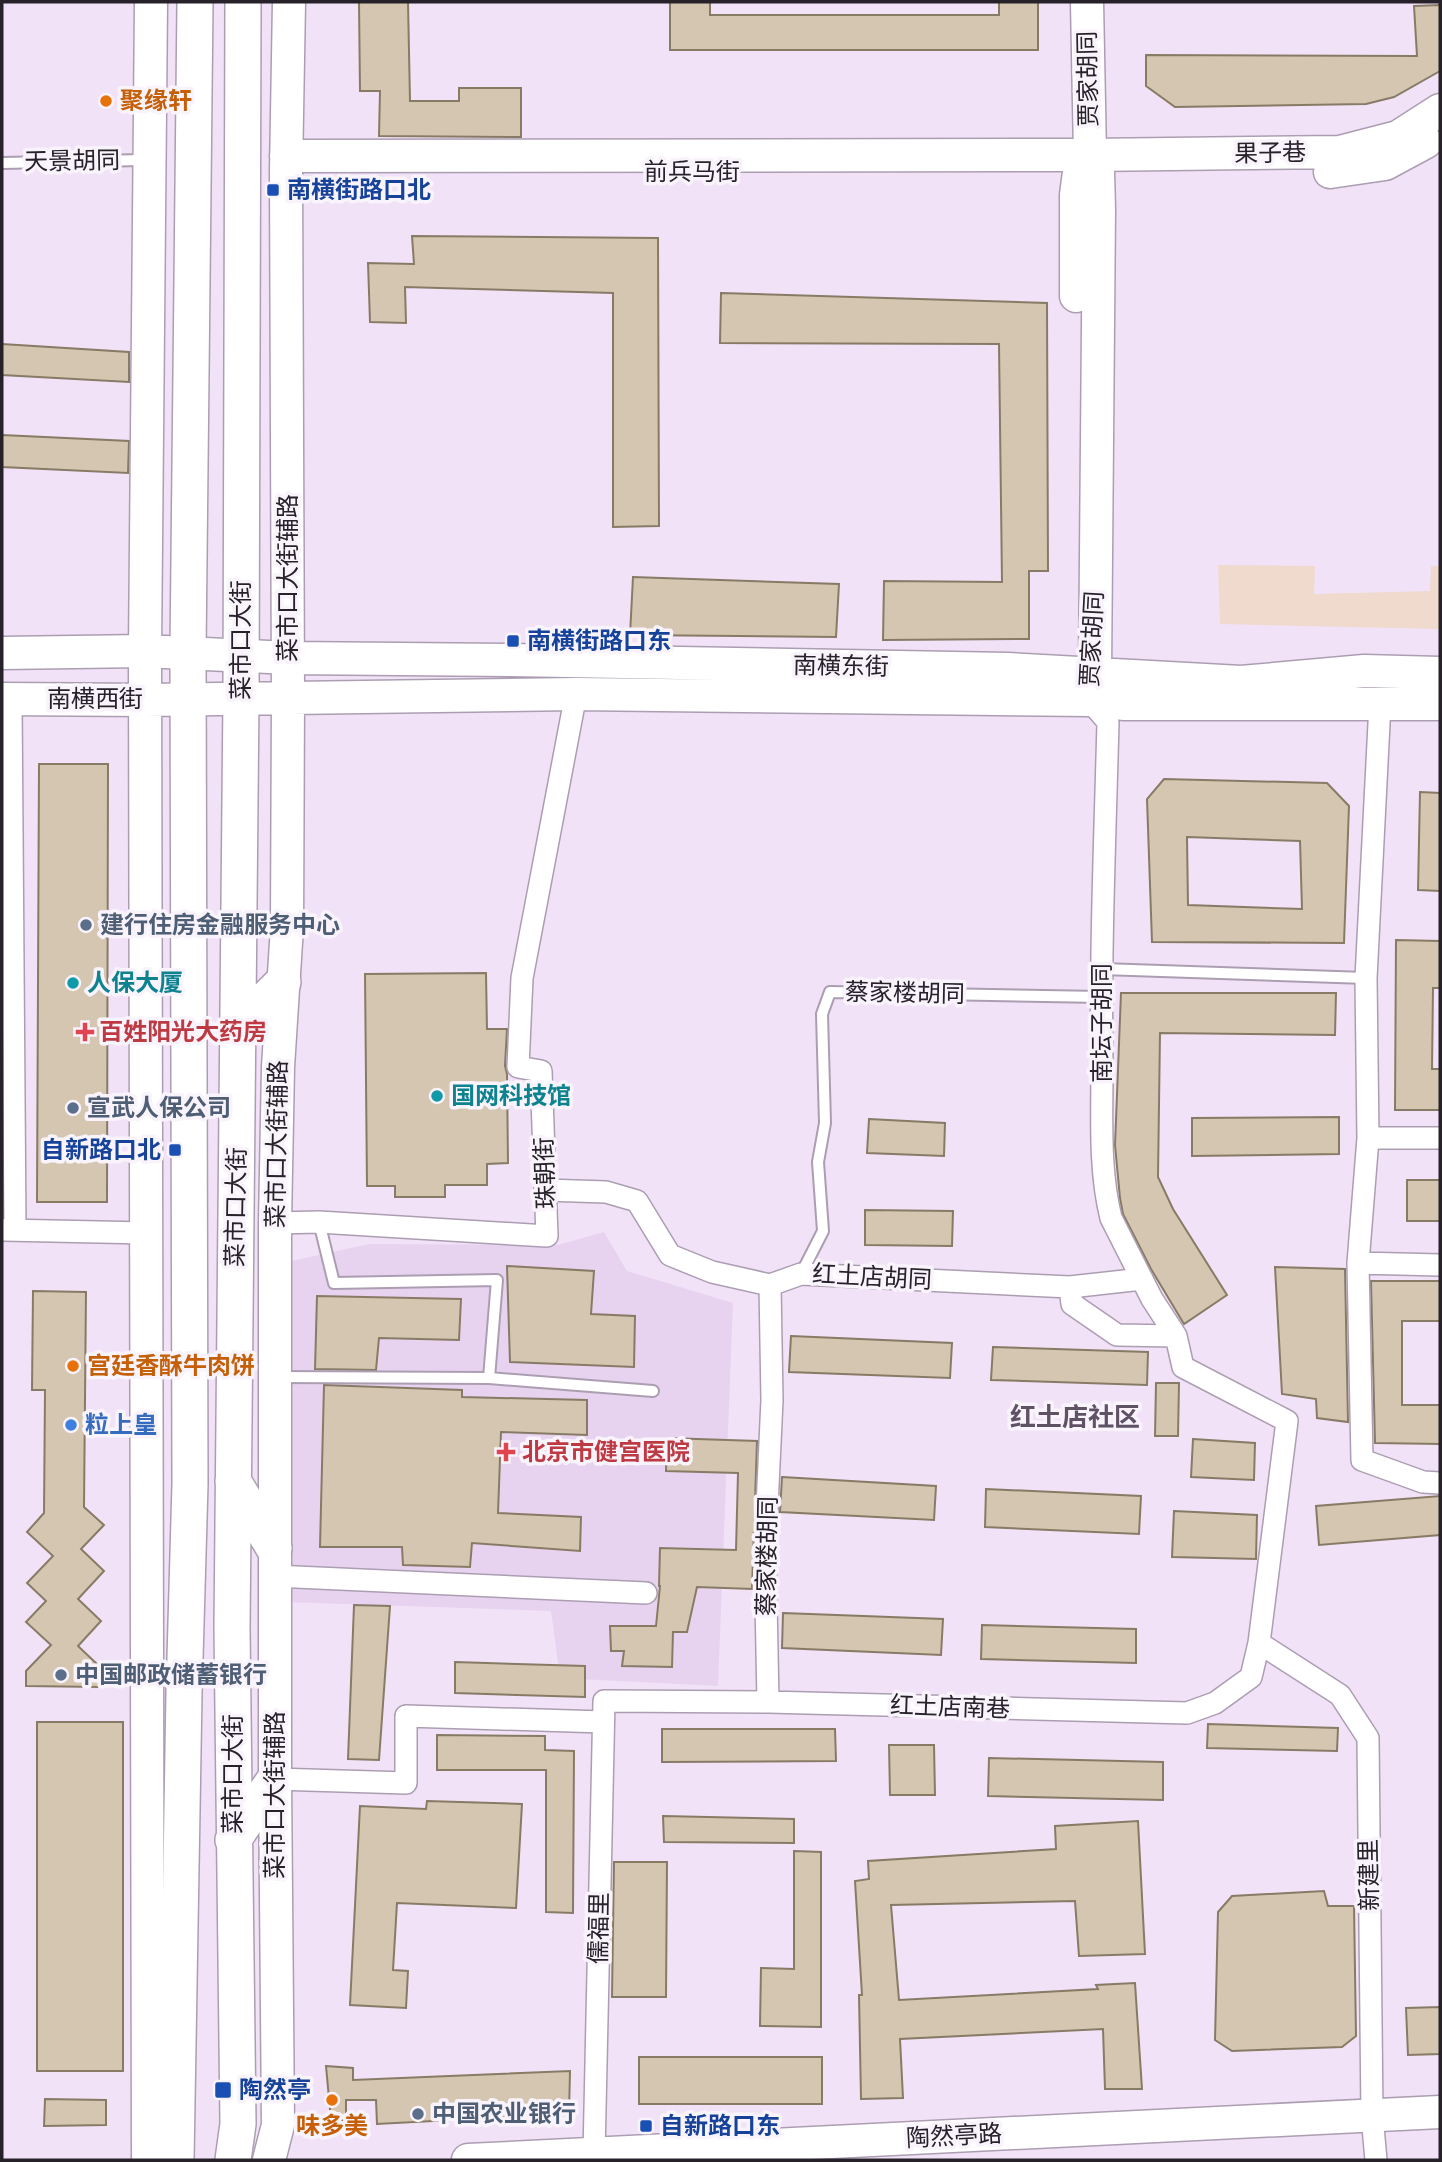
<svg xmlns="http://www.w3.org/2000/svg" width="1442" height="2162" font-family="Lato,'Noto Sans SC',sans-serif">
<rect width="100%" height="100%" fill="#f2e2f8"/>
<path fill="#f0dacd" d="M1218,565L1315,566L1314,594L1430,591L1431,566H1440V629L1220,624Z"/>
<path fill="#e7d3ef" d="M604,1232L627,1271L733,1303L718,1686L560,1678L551,1611L283,1602L287,1262L369,1244L558,1245Z"/>
<path fill="#d4c6b0" stroke="#887b66" stroke-width="2" fill-rule="evenodd" d="M359,2H408L410,101H459V88H521V137L379,136L380,91H360Z
M670,2H710V15H999V2H1038V50H670Z
M1440,5V71L1394,97L1366,104L1175,107L1146,86V55L1417,56L1414,6Z
M412,236L658,238L659,526L613,527V293L405,287L406,323L370,322L368,263L414,264Z
M721,293L1047,303L1048,571H1029V639L883,640L884,581L1002,582L999,344L720,343Z
M2,344L129,352V382L2,375Z
M2,435L129,441L128,473L2,467Z
M633,577L839,584L836,637L630,635Z
M39,764H108L107,1202H37Z
M1164,779L1327,783L1349,806L1344,943L1152,942L1147,799ZM1187,837L1300,841L1302,909L1188,905Z
M1420,792L1440,793V891L1418,890Z
M1396,940L1440,941V988H1433L1432,1069H1440V1110H1395Z
M486,973L487,1029H507L505,1066L507,1074L508,1163L487,1164V1185H445V1197H395V1186H367L365,974Z
M1121,993H1336L1335,1035L1160,1033L1158,1177L1173,1209L1227,1295L1184,1324L1151,1269L1123,1214L1120,1198L1115,1145Z
M1339,1117V1154L1192,1156V1118Z
M869,1119L945,1123L944,1156L867,1153Z
M1407,1180H1440V1221H1407Z
M865,1210L953,1211L952,1246L865,1245Z
M507,1266L594,1271L591,1314L635,1316L634,1367L510,1362Z
M1275,1267L1345,1269L1348,1422L1317,1418L1316,1399L1282,1394Z
M1371,1281H1440V1321H1402V1405H1440V1444L1375,1443Z
M33,1291L86,1292L84,1507L104,1525L81,1549L104,1571L78,1599L101,1621L78,1646L99,1666V1687L26,1686V1671L51,1645L26,1622L46,1601L27,1583L53,1556L27,1532L44,1513L45,1390H32Z
M317,1296L461,1299L459,1340L379,1338L376,1370L315,1369Z
M791,1336L952,1343L950,1378L789,1372Z
M993,1347L1148,1352L1147,1385L991,1380Z
M1156,1383H1179L1178,1436H1155Z
M324,1385L462,1390V1397L587,1400V1435L501,1432L498,1513L581,1517L580,1551L472,1543L470,1567L403,1565L402,1547H320Z
M667,1438L757,1441L752,1589L697,1587L687,1632H673L672,1667L622,1666L624,1651H611L610,1626H656L660,1586H659L660,1548L736,1550L738,1473L666,1471Z
M1193,1439L1255,1443L1254,1480L1191,1477Z
M782,1477L936,1486L934,1520L780,1512Z
M986,1489L1141,1496L1139,1534L985,1527Z
M1440,1496V1535L1319,1545L1316,1506Z
M1174,1511L1257,1515L1256,1559L1172,1557Z
M354,1605L390,1606L379,1760L348,1759Z
M783,1613L943,1619L941,1655L782,1648Z
M982,1625L1136,1629V1663L981,1659Z
M455,1662L585,1666V1697L455,1693Z
M37,1722H123V2071H37Z
M1208,1724L1338,1728L1337,1751L1207,1748Z
M662,1729H835L836,1761L662,1762Z
M437,1735L545,1736V1750L574,1751L573,1913L546,1912V1770H437Z
M889,1745H934L935,1795H890Z
M989,1758L1163,1762V1800L988,1796Z
M427,1801L522,1804L516,1908L397,1903L393,1970L408,1971L406,2008L350,2005L360,1806L426,1809Z
M663,1816L794,1819V1843L664,1842Z
M1138,1821L1145,1954L1079,1956L1075,1901L891,1905L899,2000L1098,1989L1096,1985L1135,1983L1142,2089H1105L1103,2029L900,2039L903,2098L861,2099L859,1995H862L855,1881L869,1879L868,1861L1056,1849L1055,1826Z
M794,1851L821,1852V2027L760,2026L761,1968L794,1969Z
M614,1862H667L666,1997H612Z
M1324,1891L1328,1906H1354L1356,2036L1342,2047L1232,2051L1215,2040L1218,1912L1232,1896Z
M1440,2007V2054L1408,2055L1406,2008Z
M639,2057H822V2104H639Z
M326,2066L353,2068V2080L570,2071L569,2114L377,2124L376,2100H346V2120H331Z
M45,2099L106,2100V2125L44,2126Z"/>
<g fill="none" stroke-linecap="round" stroke-linejoin="round">
<g stroke="#ac9eb2" stroke-width="14">
<path id="lane" d="M2,163L142,160
M1102,969L1366,978
M319,1222L334,1283L497,1280L489,1378
M801,1274L823,1231L818,1162L825,1123L822,1014L830,992L1101,997
M277,1377L489,1378L653,1391"/>
</g>
<g stroke="#ac9eb2" stroke-width="24">
<path id="street" d="M11,699L15,1230
M1089,700L1108,722C1105,837 1100,953 1102,1069C1102,1118 1099,1170 1111,1218L1152,1299L1176,1336
M1380,704L1366,978L1368,1138L1358,1263L1362,1460L1423,1482L1440,1483
M1368,1138H1440
M545,1190L606,1192L637,1201L670,1255L712,1272L770,1285L801,1274L1070,1287L1142,1279
M275,1223L319,1222L547,1236L541,1071L518,1067L522,978L576,694
M4,1230L146,1233
M1358,1263L1440,1265
M274,1576L646,1593
M1259,1643L1340,1695L1368,1738L1372,2116L1376,2160
M768,1702L765,1550L772,1400L770,1285
M275,1779L406,1783V1716L603,1722
M594,2154L604,1701L768,1702L1187,1713L1215,1703L1251,1677L1259,1643L1287,1421L1183,1367L1176,1336L1117,1335L1072,1304L1070,1287"/>
</g>
<g stroke="#ac9eb2" stroke-width="35">
<path id="secondary" d="M1087,2L1090,155L1098,172L1099,209L1095,673L1091,692
M286,156L1090,155L1340,152L1398,137L1440,110
M1330,172L1385,164L1426,142
M1076,296V195L1079,172L1090,155
M2,653L145,651L288,658L511,660L1008,669L1241,682L1364,671L1440,673
M2,699L146,700L576,694L1089,700L1125,704H1440
M148,2160L145,651L151,2
M269,2160L278,2125L275,1779V1223L278,1067L287,927L288,697L286,171L289,2
M468,2160L1440,2112"/>
</g>
<g stroke="#ac9eb2" stroke-width="38">
<path id="primary" d="M238,1027L283,982
M233,1481L274,1548
M233,1840L275,1779
M176,2160L184,1693L190,1484L188,652L195,2
M233,2160L238,2124L232,1628L241,697L243,2"/>
</g>
<use href="#lane" stroke="#fff" stroke-width="10"/>
<use href="#street" stroke="#fff" stroke-width="21"/>
<use href="#secondary" stroke="#fff" stroke-width="32"/>
<use href="#primary" stroke="#fff" stroke-width="35"/>
</g>
<g fill="#e8710a" stroke="#f9f3fc" stroke-width="2.5">
<circle cx="106" cy="101" r="7"/>
<circle cx="73" cy="1366" r="7"/>
<circle cx="332" cy="2100" r="7"/>
</g>
<g fill="#1a4fb4" stroke="#f9f3fc" stroke-width="2.5">
<rect x="266" y="183" width="14" height="14" rx="3.5"/>
<rect x="506" y="634" width="14" height="14" rx="3.5"/>
<rect x="168" y="1143" width="14" height="14" rx="3.5"/>
<rect x="214" y="2081" width="18" height="18" rx="3.5"/>
<rect x="639" y="2119" width="14" height="14" rx="3.5"/>
</g>
<g fill="#5c6f8a" stroke="#f9f3fc" stroke-width="2.5">
<circle cx="86" cy="925" r="7"/>
<circle cx="73" cy="1108" r="7"/>
<circle cx="61" cy="1675" r="7"/>
<circle cx="418" cy="2114" r="7"/>
</g>
<g fill="#0f9aa8" stroke="#f9f3fc" stroke-width="2.5">
<circle cx="73" cy="983" r="7"/>
<circle cx="437" cy="1096" r="7"/>
</g>
<g fill="#e0444e" stroke="#f9f3fc" stroke-width="2.5">
<path d="M81.5 1021.5h7v7h7v7h-7v7h-7v-7h-7v-7h7z"/>
<path d="M502.5 1441.5h7v7h7v7h-7v7h-7v-7h-7v-7h7z"/>
</g>
<circle fill="#3f7fe0" stroke="#f9f3fc" stroke-width="2.5" cx="71" cy="1425" r="7"/>
<g text-anchor="middle" stroke-width="7" stroke-linejoin="round" paint-order="stroke">
<g font-size="24" fill="#27222a" stroke="#f9f3fc">
<text transform="translate(1088 79) rotate(-91)" y="8">贾家胡同</text>
<text transform="translate(1270 153) rotate(-1)" y="8">果子巷</text>
<text transform="translate(72 161) rotate(-1)" y="8">天景胡同</text>
<text x="692" y="180">前兵马街</text>
<text transform="translate(288 578) rotate(-90)" y="8">菜市口大街辅路</text>
<text transform="translate(1092 639) rotate(-87)" y="8">贾家胡同</text>
<text transform="translate(241 640) rotate(-90)" y="8">菜市口大街</text>
<text transform="translate(841 666) rotate(1)" y="8">南横东街</text>
<text x="95" y="707">南横西街</text>
<text transform="translate(905 993) rotate(1)" y="8">蔡家楼胡同</text>
<text transform="translate(1102 1023) rotate(-90)" y="8">南坛子胡同</text>
<text transform="translate(277 1144) rotate(-89)" y="8">菜市口大街辅路</text>
<text transform="translate(545 1173) rotate(-92)" y="8">珠朝街</text>
<text transform="translate(236 1207) rotate(-89)" y="8">菜市口大街</text>
<text transform="translate(872 1277) rotate(3)" y="8">红土店胡同</text>
<text transform="translate(767 1556) rotate(-89)" y="8">蔡家楼胡同</text>
<text transform="translate(950 1707) rotate(2)" y="8">红土店南巷</text>
<text transform="translate(233 1774) rotate(-90)" y="8">菜市口大街</text>
<text transform="translate(275 1795) rotate(-90)" y="8">菜市口大街辅路</text>
<text transform="translate(1369 1875) rotate(-91)" y="8">新建里</text>
<text transform="translate(599 1928) rotate(-89)" y="8">儒福里</text>
<text transform="translate(954 2136) rotate(-3)" y="8">陶然亭路</text>
</g>
<g font-size="24" font-weight="bold" fill="#c56008" stroke="#f9f3fc" text-anchor="start">
<text x="120" y="109">聚缘轩</text>
<text x="87" y="1374">宫廷香酥牛肉饼</text>
<text x="332" y="2134" text-anchor="middle">味多美</text>
</g>
<g font-size="24" font-weight="bold" fill="#164399" stroke="#f9f3fc" text-anchor="start">
<text x="287" y="198">南横街路口北</text>
<text x="527" y="649">南横街路口东</text>
<text x="161" y="1158" text-anchor="end">自新路口北</text>
<text x="239" y="2098">陶然亭</text>
<text x="660" y="2134">自新路口东</text>
</g>
<g font-size="24" font-weight="bold" fill="#4e5e75" stroke="#f9f3fc" text-anchor="start">
<text x="100" y="933">建行住房金融服务中心</text>
<text x="87" y="1116">宣武人保公司</text>
<text x="75" y="1683">中国邮政储蓄银行</text>
<text x="432" y="2122">中国农业银行</text>
</g>
<g font-size="24" font-weight="bold" fill="#0d838f" stroke="#f9f3fc" text-anchor="start">
<text x="87" y="991">人保大厦</text>
<text x="451" y="1104">国网科技馆</text>
</g>
<g font-size="24" font-weight="bold" fill="#be3a42" stroke="#f9f3fc" text-anchor="start">
<text x="99" y="1040">百姓阳光大药房</text>
<text x="522" y="1460">北京市健宫医院</text>
</g>
<g font-size="24" font-weight="bold" fill="#366cbe" stroke="#f9f3fc" text-anchor="start">
<text x="85" y="1433">粒上皇</text>
</g>
<g font-size="26" font-weight="bold" fill="#5f5265" stroke="#f9f3fc">
<text x="1075" y="1426">红土店社区</text>
</g>
</g>
<rect width="1442" height="2162" fill="none" stroke="#27222a" stroke-width="7"/>
</svg>
